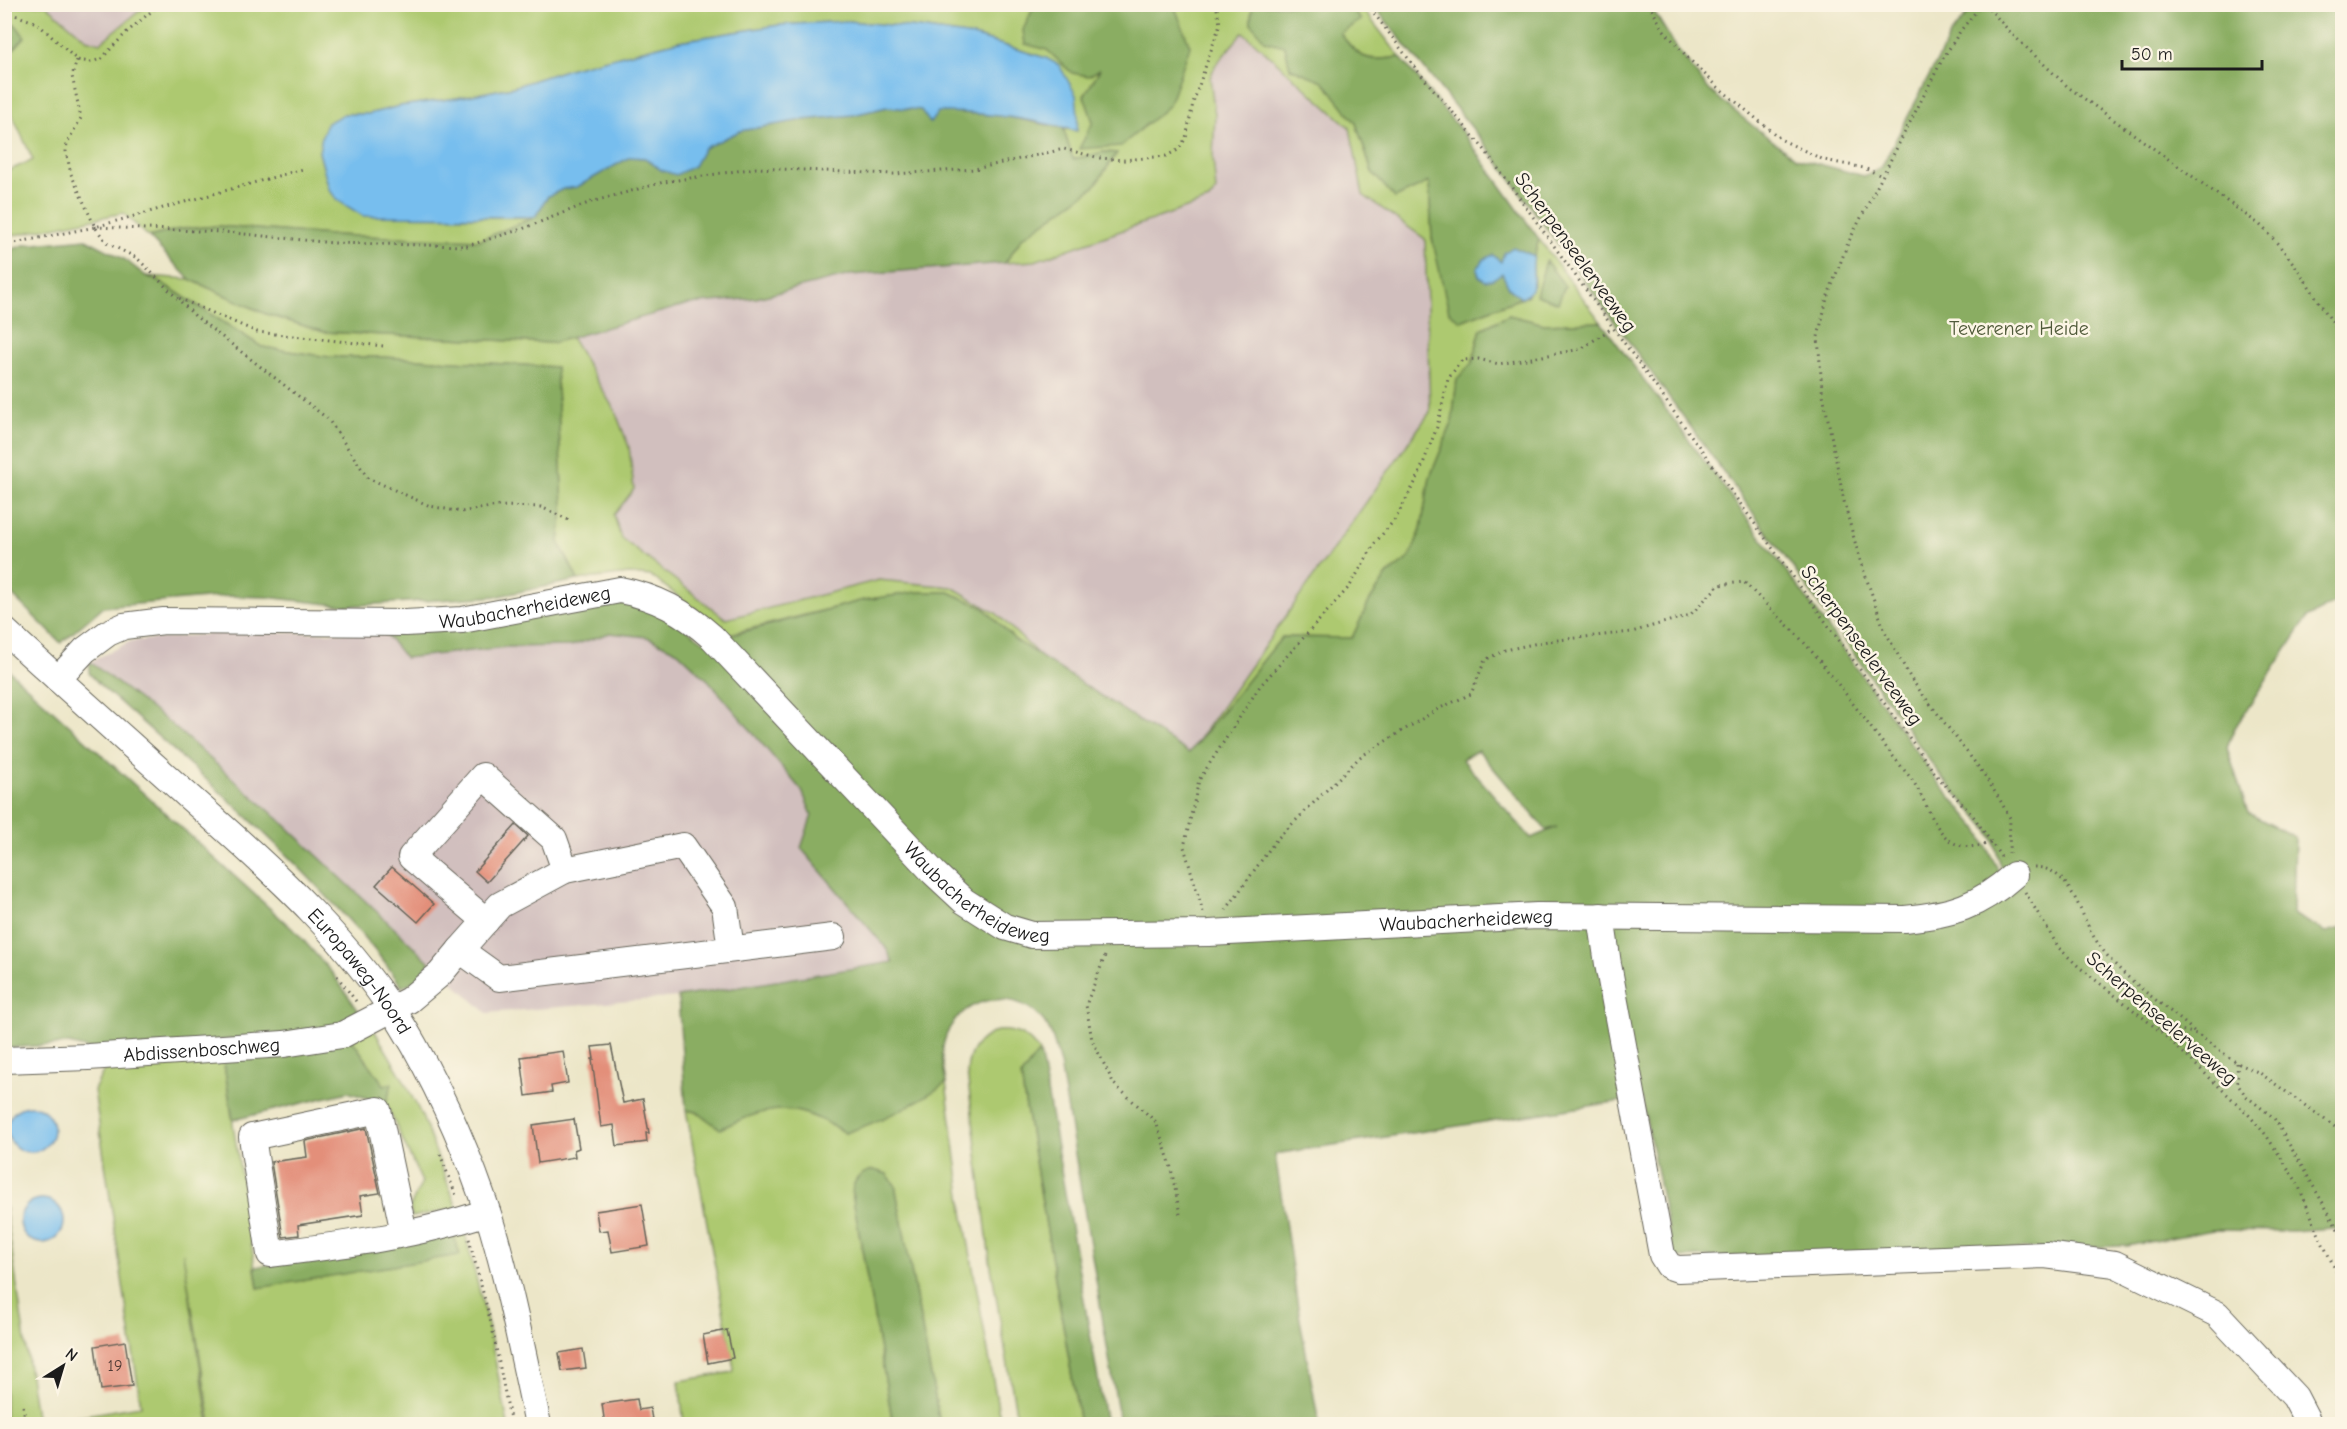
<svg xmlns="http://www.w3.org/2000/svg" width="2347" height="1429" font-family="'Comic Neue',sans-serif">
<rect width="100%" height="100%" fill="#fcf5e5"/>
<filter id="ink" filterUnits="userSpaceOnUse"><feTurbulence type="fractalNoise" baseFrequency=".0167" numOctaves="2"/><feDisplacementMap in="SourceGraphic" scale="12" xChannelSelector="R" yChannelSelector="G"/><feConvolveMatrix kernelMatrix="1 2 1 2 8 2 1 2 1" color-interpolation-filters="sRGB"/></filter>
<filter id="wash" filterUnits="userSpaceOnUse"><feTurbulence type="fractalNoise" baseFrequency=".008" numOctaves="4" result="noise"/><feDisplacementMap in="SourceGraphic" scale="24" xChannelSelector="R" yChannelSelector="G"/><feGaussianBlur stdDeviation="1.35" result="paint"/><feColorMatrix in="noise" values="0 0 0 0 0 0 0 0 0 0 0 0 0 0 0 0 0 1.4 0 .05"/><feComposite in="paint" operator="in"/></filter>
<g filter="url(#wash)">
<rect width="100%" height="100%" fill="#ece6c8"/>
<path fill="#d1bfbe" d="M46,5H148L100,43L86,39Z
M1243,32L1350,128L1363,195L1425,239L1430,412L1189,753L1040,656L996,613L879,580L726,619L621,538L614,515L634,489L615,411L571,337L689,304L756,298L850,275L1035,261L1209,200L1216,191L1213,157L1215,115L1210,78L1215,66Z
M384,632L507,647L571,646L610,633L647,637L678,652L709,681L802,792L812,815L801,848L886,948L894,963L678,997L487,1013L384,920L283,823L171,724L90,662L131,641L221,633Z"/>
<path fill="#adc96f" stroke="#647246" stroke-width="1.5" d="M148,4L1252,5L1251,23L1285,46L1290,68L1323,80L1356,123L1372,172L1429,182L1432,238L1461,321L1527,296L1534,285L1533,261L1539,239L1601,322L1544,324L1509,315L1481,329L1472,363L1457,379L1452,423L1430,477L1421,529L1410,557L1387,575L1369,602L1352,638L1282,637L1189,753L1430,412L1425,239L1363,195L1350,128L1243,32L1215,66L1210,78L1215,115L1213,157L1216,191L1209,200L1035,261L1005,263L1022,238L1094,187L1117,153L1104,152L1073,160L1063,128L1077,131L1059,65L1034,54L973,36L919,28L848,21L779,25L679,41L572,68L513,87L457,98L400,106L368,114H344L319,152L329,188L363,216L535,217L480,240L330,235L218,226L180,229L149,237L123,213L5,237V172L33,160L5,99V5H46L86,39L100,43Z
M1349,5H1360L1400,57C1366,62 1360,59 1339,33L1361,20Z
M146,276L189,279L266,314L324,332L552,343L571,337L615,411L629,447L634,489L614,515L621,538L726,619L879,580L952,587L996,613L1040,656L1015,640L984,608L949,592H917L864,600L729,634L651,576L629,574L578,580L559,542L563,508L556,367L382,357H329L262,347L162,283Z
M371,1025L402,1077L422,1116L457,1208L412,1217L410,1207L422,1182L386,1104L391,1084L384,1085L350,1037Z
M997,1031C1018,1029 1032,1038 1041,1056L1039,1054L1022,1076L1024,1096L1080,1424H1018L990,1261L967,1072C968,1051 978,1038 997,1031Z
M223,1058L258,1288L464,1229L488,1325L508,1424H211L183,1253L209,1424H5L4,1198L37,1423L141,1406L94,1090L104,1070L154,1067Z
M946,1083L964,1218L1001,1424H940L895,1185L852,1193L893,1424H684L679,1381L733,1372L734,1369L686,1110L697,1112L720,1128C772,1104 795,1102 845,1133C881,1121 914,1105 946,1083Z"/>
<path fill="#8aad62" stroke="#53643f" stroke-width="1.5" fill-rule="evenodd" d="M1035,4L1174,5L1190,46L1169,105L1121,146L1079,149L1093,122L1084,96L1100,69L1089,76L1072,73L1047,50L1025,44L1023,30Z
M1252,5H1349L1361,20L1340,33C1360,60 1367,62 1400,57L1463,133L1539,239L1534,256L1513,248L1501,262L1493,279L1502,272L1509,288L1521,298L1461,321L1449,312L1432,238L1429,182L1395,198L1372,172L1356,123L1323,81L1290,68L1285,46L1265,41L1251,23Z
M1373,5H1650L1677,49L1710,91L1753,126L1796,158L1864,176L1881,168L1951,34L1975,5H2342V599L2308,617L2234,729L2227,748L2248,813L2295,837L2293,914L2326,932L2342,928V1244L2335,1229L2331,1228L2293,1231L2213,1230L2127,1246L1674,1258L1642,1098L1275,1154L1299,1314L1319,1424H1120L1060,1064C1055,1048 1053,1030 1040,1017C1010,985 955,999 944,1042C940,1055 944,1070 946,1083C914,1105 881,1121 845,1133C795,1102 772,1104 720,1129L697,1112L686,1110L678,997L893,962L886,948L801,848L812,815L802,791L709,681L678,652L647,637L610,633L571,646L507,647L405,658L384,632L457,629L633,601L651,604L705,642L864,600L917,592H949L984,608L1015,640L1189,753L1282,637L1352,638L1369,602L1387,575L1410,557L1421,529L1430,477L1452,423L1457,379L1472,363L1481,329L1509,315L1544,324L1601,322L1816,611L1938,782L1977,828L2008,889L1992,837L1985,826L1942,778L1793,568L1489,149ZM1478,750L1546,830L1557,827L1531,838L1462,759Z
M15,24L25,37L14,49L5,51V25Z
M887,107L1003,116L1063,128L1073,159L1104,152L1117,153L1094,187L1022,238L1005,263L850,275L756,298L689,304L552,343L324,332L266,314L189,279L149,237L180,229L218,226L330,235L480,240L535,217L548,196L563,189L577,187L630,157L645,158L661,170L694,166L704,148L740,131L802,120L853,115Z
M86,239L124,259L146,276L162,283L262,347L329,357H382L556,367L563,508L559,542L578,580L499,596L347,606L265,597L229,596L103,607L61,643L5,588V252L24,245Z
M1546,261L1565,286L1558,303L1536,295Z
M90,662L171,724L283,823L430,962L417,980L402,987C377,949 345,916 314,883C247,813 173,750 100,685L89,673Z
M4,666L298,934L333,974L360,1013L341,1030L96,1051L69,1044L5,1048Z
M350,1037L384,1085L392,1084L386,1104L348,1092L233,1120L223,1058Z
M1037,1054H1039L1041,1057L1106,1424H1080L1024,1096L1021,1076Z
M874,1170L887,1174L895,1185L940,1424H893L852,1193C853,1180 861,1172 874,1170Z
M453,1232L460,1255L258,1288L255,1267Z"/>
<path fill="#77beee" stroke="#4a6d85" stroke-width="1.5" d="M848,21L919,28L973,36L1046,58L1059,65L1076,95L1078,115L1077,131C1031,119 986,112 938,112L930,123L921,110L887,107L853,115L802,120L740,131L704,148L694,166L676,175L661,170L645,158L630,157L577,187L563,189L548,196L535,217L363,216L337,200L329,189L319,152L322,136L327,123L344,114H368L400,106L457,98L513,87L572,68L679,41L779,25Z
M1513,247L1534,256C1530,272 1540,291 1521,298L1509,288L1502,273L1493,279L1485,281L1479,276L1477,269L1484,259L1493,255L1501,262L1504,253Z
M7 1129a23 23 0 1 1 46 0a23 23 0 1 1-46 0Z
M20 1221a22 22 0 1 1 44 0a22 22 0 1 1-44 0Z"/>
<g id="blocks">
<path fill="#e38f7a" d="M516,825L528,836L487,882L475,871Z
M392,867L434,904L418,922L376,885Z
M611,1045L623,1103L643,1099L649,1133H646L647,1142L617,1146L614,1125L601,1127L592,1059H594L592,1047Z
M563,1051L568,1083L551,1086L552,1092L526,1096L521,1057Z
M574,1119L579,1148L574,1150L575,1157L538,1163L533,1125Z
M366,1128L380,1193L360,1196L363,1215L298,1225L299,1235L283,1237L271,1162L307,1157L305,1141Z
M642,1204L649,1246L612,1252L608,1230L599,1231L596,1211Z
M727,1330L733,1358L708,1363L703,1335Z
M125,1341L132,1386L101,1390L95,1346Z
M583,1349L586,1368L562,1371L559,1353Z
M637,1399L639,1410L650,1408L653,1425H605L602,1404Z"/>
</g>
</g>
<g filter="url(#ink)">
<use href="#blocks" fill-opacity="0" stroke="#656358" stroke-width="1.5"/>
<g fill="none" stroke-linecap="round" stroke-linejoin="round">
<g stroke="#656358" stroke-width="28">
<g id="minor">
<path id="s1" d="M4,630C65,686 127,741 188,796C271,869 359,947 414,1045C444,1099 470,1158 489,1217C510,1285 523,1355 538,1424"/>
<path id="s2" d="M58,679L85,650L108,633L124,626L164,621L405,623L462,620L620,590C657,597 684,612 712,637L934,873L964,901L1005,927L1032,935L1209,933L1537,916L1905,919C1952,914 1978,907 2014,875"/>
<path d="M1601,916L1608,964L1662,1255L1669,1266L1678,1269L2045,1255L2115,1264L2217,1314L2295,1397L2309,1424"/>
<path d="M486,921L411,857L483,776L554,839L565,870"/>
<path d="M460,950L500,905L565,870L683,846L725,907L731,949"/>
<path id="s3" d="M4,1060L88,1057L284,1044L342,1035L409,1000L440,974L460,950L499,978L833,937"/>
<path d="M404,1233L378,1110L252,1137L270,1254C342,1245 417,1236 487,1212"/>
</g>
</g>
<path stroke="#656358" stroke-width="3" stroke-dasharray="1.5 4.5" stroke-linecap="butt" d="M1367,4L1417,70L1484,149L1937,776L1974,817L2001,857
M1649,4L1663,29L1688,58L1718,87L1782,140L1824,160L1864,168L1882,176
M1982,4L1961,30L1942,60L1848,243L1827,298L1818,337L1822,389L1845,506L1860,560L1884,629L1911,679L1983,773L2000,800L2010,818L2009,853
M1985,4L2011,33L2068,87L2260,225C2297,261 2314,296 2342,337
M4,14L15,15L37,23L77,60L91,62L101,59L127,32L160,4
M77,60L72,76L81,118L67,143L66,151L71,174L95,227L107,243L137,258L176,297
M95,227L224,232L333,243L467,246L522,229L591,202L664,182L756,168L893,174L975,169L1064,149L1100,158L1124,160L1166,156L1178,150L1186,138L1193,103L1220,24L1216,4
M4,245L95,227L303,169
M383,346L257,332L176,297L195,316L328,419L368,478L430,506L461,512L497,506L541,507L571,521
M2034,867C2070,867 2079,912 2094,937C2120,980 2161,1000 2197,1034
M2025,892L2059,948L2079,967L2160,1031L2248,1114L2266,1135L2297,1182L2322,1242L2342,1283
M1226,910L1276,840L1360,757L1438,709L1471,694L1485,660L1505,650L1548,641L1632,632L1690,615L1719,585L1744,582C1762,601 1781,618 1799,637C1839,681 1872,732 1910,777C1924,795 1932,826 1948,839C1961,850 1976,847 1991,843
M1203,912L1184,847L1199,780L1260,686L1350,586L1375,543L1396,518L1418,477L1437,427L1448,379L1462,360L1478,359L1499,364L1581,349L1612,328
M1105,956L1086,1005L1092,1040L1114,1084L1156,1122L1170,1163L1180,1214
M337,976L358,1004
M2160,1031L2168,1027L2197,1034L2237,1063L2260,1073L2342,1132
M2237,1063L2238,1085L2246,1096L2274,1118L2342,1236
M440,1154L457,1198
M469,1239L492,1327L511,1424
M23,1406L26,1424"/>
<use href="#minor" stroke="#fff" stroke-width="26"/>
</g>
</g>
<g text-anchor="middle" stroke-width="5" stroke-linejoin="round" paint-order="stroke">
<g font-size="16" fill="#4e3934">
<text x="115" y="1371">19</text>
</g>
<g font-size="20" fill="#1c1c1c" stroke="#fcf5e5">
<text transform="translate(1576 252) rotate(54)" y="7">Scherpenseelerveeweg</text>
<text dy="7" stroke="none"><textPath href="#s2" startOffset="488">Waubacherheideweg</textPath></text>
<text transform="translate(1862 645) rotate(54)" y="7">Scherpenseelerveeweg</text>
<text dy="7" stroke="none"><textPath href="#s2" startOffset="1062">Waubacherheideweg</textPath></text>
<text dy="7" stroke="none"><textPath href="#s2" startOffset="1566">Waubacherheideweg</textPath></text>
<text dy="7" stroke="none"><textPath href="#s1" startOffset="494">Europaweg-Noord</textPath></text>
<text transform="translate(2162 1018) rotate(41)" y="7">Scherpenseelerveeweg</text>
<text dy="7" stroke="none"><textPath href="#s3" startOffset="198">Abdissenboschweg</textPath></text>
</g>
<g font-size="20" fill="#4f5939" stroke="#fcf5e5">
<text x="2019" y="335">Teverener Heide</text>
</g>
</g>
<rect width="2347" height="1429" fill="none" stroke="#fcf5e5" stroke-width="24"/>
<g transform="translate(63 1366) rotate(37)" stroke="#fcf5e5" stroke-width="4.5" paint-order="stroke">
<path d="M0-4.5L10 22L0 15L-10 22Z" fill="#1c1c1c"/>
<text y="-9" font-size="16" font-weight="bold" text-anchor="middle" fill="#1c1c1c">N</text>
</g>
<path d="M2122 60v9h140v-9" fill="none" stroke="#1c1c1c" stroke-width="3"/>
<text x="2131" y="60" font-size="18" fill="#1c1c1c" stroke="#fcf5e5" stroke-width="4.5" paint-order="stroke">50 m</text>
</svg>
